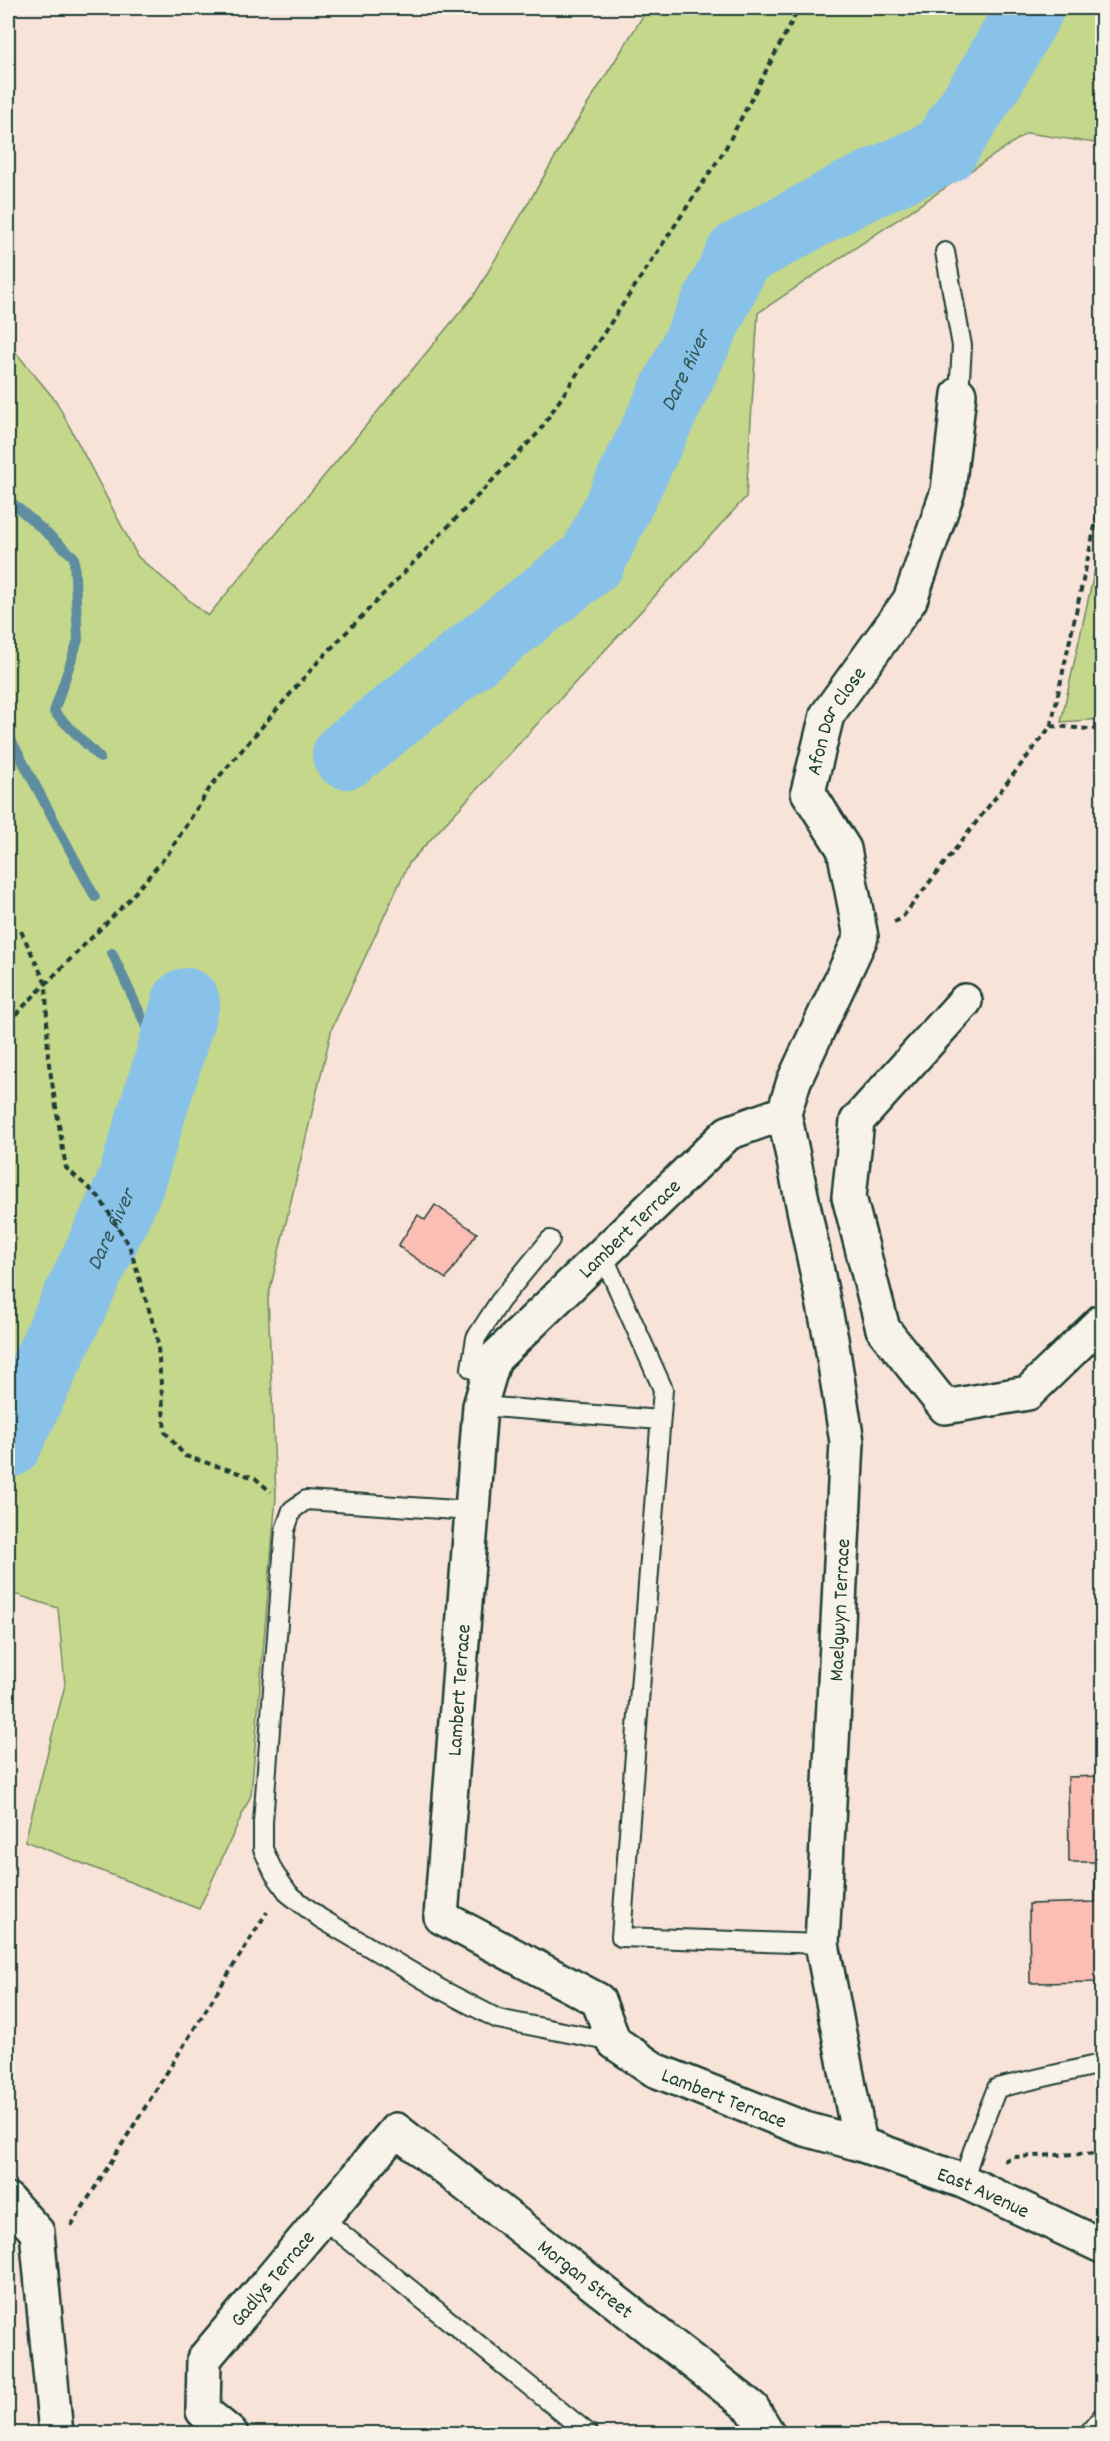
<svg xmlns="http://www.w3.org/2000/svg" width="1110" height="2441" font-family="Dekko,sans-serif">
<rect width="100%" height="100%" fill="#f8e3d9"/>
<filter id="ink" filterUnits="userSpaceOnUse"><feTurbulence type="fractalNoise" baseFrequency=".0167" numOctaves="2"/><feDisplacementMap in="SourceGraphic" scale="12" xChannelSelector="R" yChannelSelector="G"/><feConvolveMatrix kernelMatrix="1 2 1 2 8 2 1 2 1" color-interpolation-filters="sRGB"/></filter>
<g filter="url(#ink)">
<path fill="#c5d78b" stroke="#728a60" stroke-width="1.5" d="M648,8H1102V144L1027,133L758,313L746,497L409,863L332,1028L268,1298L276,1497L251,1795L199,1909L25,1841L65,1685L58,1608L8,1592V343L56,401L138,557L208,616L475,294L564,142Z
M1102,537V719L1061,722Z"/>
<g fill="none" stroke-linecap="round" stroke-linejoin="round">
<path stroke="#5f8da0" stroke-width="10" d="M8,499L74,557L78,640L54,712L100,758
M8,734L95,897
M112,953L166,1069"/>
<g stroke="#89c2e8" stroke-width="68">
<path id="s1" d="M346,755L592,560L739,255L848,195L943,151L989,81L1030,8"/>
<path id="s2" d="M8,1444L130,1185L186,1002"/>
</g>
</g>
<path fill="#fabeb5" stroke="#1f3d34" stroke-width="1.5" d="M435,1205L477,1233L446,1279L398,1246L418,1215L425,1220Z
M1102,1776V1982L1030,1983L1029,1904L1095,1902V1862H1069L1068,1777Z"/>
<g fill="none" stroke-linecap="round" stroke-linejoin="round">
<g stroke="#1f3d34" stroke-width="22">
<path id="lane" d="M945,252L962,346L959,394
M602,1253L663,1389L621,1937L822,1944
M488,1378L471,1368L476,1338L500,1301L550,1240
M480,1406L660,1420
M471,1511L306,1500L292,1510L285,1530L263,1822V1849L274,1873L289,1894L320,1918L442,1990L498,2019L614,2042
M963,2181L976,2141L997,2088L1096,2065
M322,2218L589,2434
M1088,2434L1102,2417"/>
</g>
<g stroke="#1f3d34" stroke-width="38">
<g id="street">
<path d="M965,1001L857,1121L849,1197L883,1329L945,1407L1028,1393L1102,1321"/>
<path id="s3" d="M784,1113L728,1133L494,1359L480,1406L441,1917L598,2000L614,2042L655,2070L805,2129L860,2144L963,2181L1102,2246"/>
<path id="s4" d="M860,2144L822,1944L847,1442L831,1339L784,1113L794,1081L861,937L844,849L808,792L827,715L910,600L948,491L959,394"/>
<path d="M8,2200L37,2232L56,2434"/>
<path id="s5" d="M231,2434L203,2411L204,2359L396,2130L752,2408L768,2434"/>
</g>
</g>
<path stroke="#1f3d34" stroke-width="4" stroke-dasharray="6 4.5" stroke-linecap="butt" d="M1102,162V252
M1051,726L1102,730
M894,922L901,919L1051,726L1102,494
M21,931L46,984L48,1058L66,1168L99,1197L129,1245L157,1336L165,1432L185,1456L255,1478L271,1492
M8,1022L125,904L168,854L211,786L316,664L538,433L724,151L799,8
M1004,2161L1012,2157L1102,2153
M71,2226L267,1912
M8,2360L11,2352"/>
<use href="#lane" stroke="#f7f3e8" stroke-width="18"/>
<use href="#street" stroke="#f7f3e8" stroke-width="33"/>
</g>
</g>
<g text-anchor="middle" stroke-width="4.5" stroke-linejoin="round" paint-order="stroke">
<g font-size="21" fill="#1f3d34" stroke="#f7f3e8">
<text dy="7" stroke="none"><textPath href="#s4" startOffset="1468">Afon Dar Close</textPath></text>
<text transform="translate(629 1228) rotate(-44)" y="7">Lambert Terrace</text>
<text dy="7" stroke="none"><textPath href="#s4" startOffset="538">Maelgwyn Terrace</textPath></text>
<text transform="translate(458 1690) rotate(-86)" y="7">Lambert Terrace</text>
<text dy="7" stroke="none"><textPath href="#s3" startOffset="1293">Lambert Terrace</textPath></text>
<text dy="7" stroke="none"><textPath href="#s3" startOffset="1569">East Avenue</textPath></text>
<text dy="7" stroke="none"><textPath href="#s5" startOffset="194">Gadlys Terrace</textPath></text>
<text dy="7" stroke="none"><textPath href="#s5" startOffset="628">Morgan Street</textPath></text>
</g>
<g font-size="22" font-style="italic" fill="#345858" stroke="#f7f3e8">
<text dy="8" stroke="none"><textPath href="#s1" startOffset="525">Dare River</textPath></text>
<text dy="8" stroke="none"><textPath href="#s2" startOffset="238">Dare River</textPath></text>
</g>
</g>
<rect width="1110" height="2441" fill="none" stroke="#f7f3e8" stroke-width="30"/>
<rect x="15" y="15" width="1080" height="2411" fill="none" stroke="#1f3d34" stroke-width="2" filter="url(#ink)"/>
</svg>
